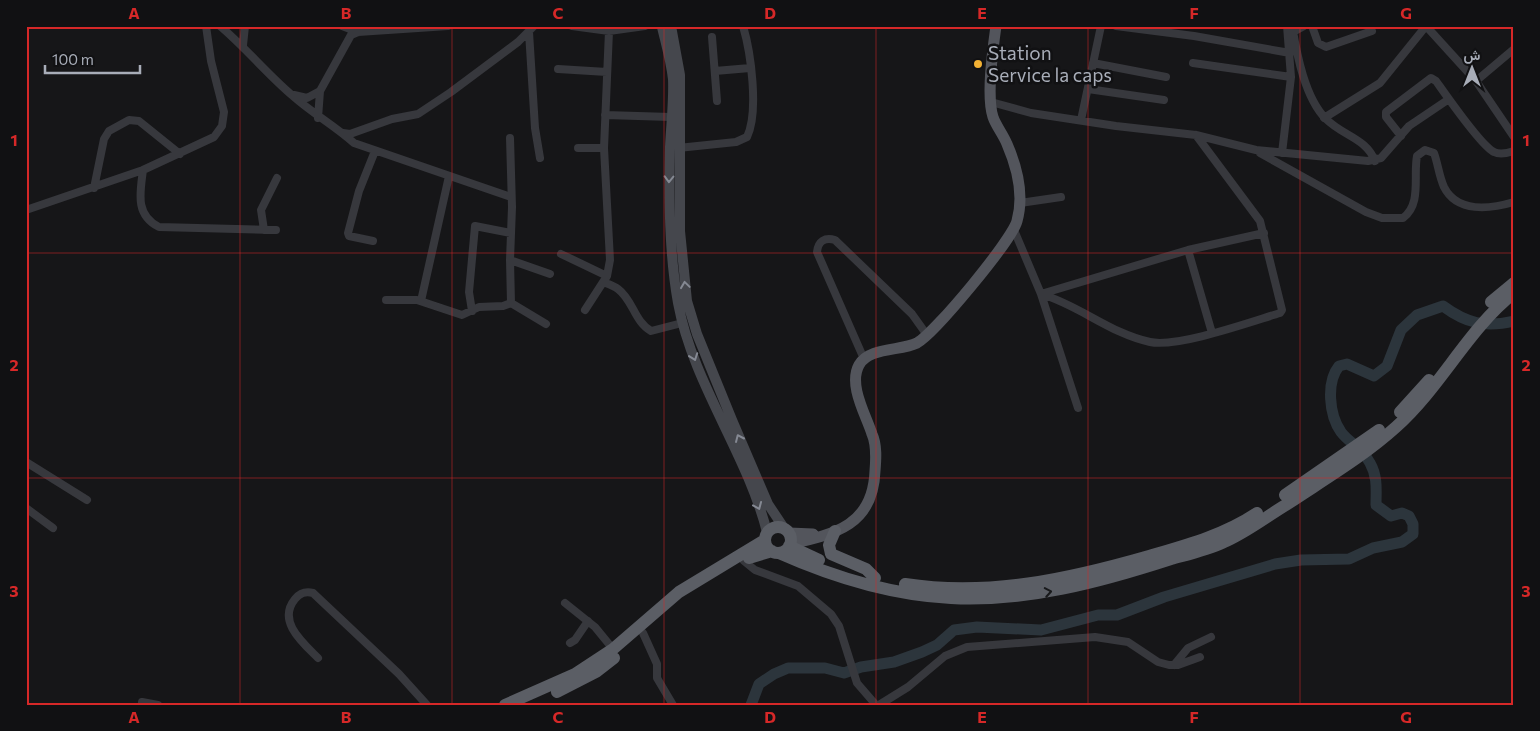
<svg xmlns="http://www.w3.org/2000/svg" width="1540" height="731" font-family="Commissioner,Vazirmatn,sans-serif">
<rect width="100%" height="100%" fill="#161618"/>
<g fill="none" stroke-linecap="round" stroke-linejoin="round">
<path stroke="#2c353c" stroke-width="11" d="M751,705L759,684L774,674L788,668H825L844,673L861,667L894,662L922,652L937,645L954,630L977,627L1041,630L1098,615H1117L1164,597L1275,564L1301,560L1349,559L1373,548L1402,542L1413,534V524L1409,516L1402,513L1391,516L1376,505C1376,491 1378,477 1370,463C1361,446 1350,444 1341,432C1329,415 1326,382 1339,366L1347,364L1374,376L1387,366L1401,330L1417,315L1443,306C1466,323 1485,328 1514,321"/>
<path stroke="#37383d" stroke-width="8" d="M220,26C246,48 267,74 293,96C312,113 335,126 354,143L511,197
M342,26L358,32
M572,26L609,31L645,26
M1116,26L1194,36L1290,53
M1287,26L1291,77
M1292,26C1297,55 1305,98 1326,119C1343,136 1366,138 1375,161
M1312,26L1318,43L1326,47L1372,31
M1426,26L1476,81L1514,137
M529,32L535,128L540,158
M1293,32L1304,26
M712,37L717,101
M243,45L245,26
M1093,63L1166,77
M1193,63L1291,77L1282,153
M558,69L607,72
M715,71L750,68
M1476,81L1514,49
M1088,89L1164,100
M320,91L351,35L358,32L448,26
M294,95L307,98L320,91L318,118
M991,102L1031,113L1116,126L1196,135L1256,150L1368,161L1381,158L1409,126L1449,99
M605,115L671,117
M1324,118L1380,83L1426,26
M1081,120L1101,26
M343,133L350,134L392,119L418,114L451,92L518,42L534,26
M1401,136L1386,117V112L1431,78L1436,81C1446,95 1481,146 1494,152C1500,155 1508,153 1514,151
M510,138L512,207L510,260L550,274
M578,148H604
M678,148L736,142L747,137C759,112 751,53 743,26
M1260,153L1366,212L1382,218H1403C1422,204 1413,176 1417,156L1425,150L1434,153C1438,164 1439,176 1444,187C1457,213 1490,209 1514,202
M143,170C140,193 135,215 159,227L276,230
M94,188L104,139L109,131L129,120L139,121L180,154
M1020,203L1061,197
M26,210L143,170L214,137L222,126L224,112L211,61L206,26
M264,230L261,210L277,178
M1014,230L1041,294C1079,305 1111,334 1150,342C1177,348 1250,322 1280,313L1282,310L1260,221L1196,135
M373,241L349,236L348,233L359,191L375,151
M1188,250L1212,333
M561,254L607,276
M510,260L511,303L546,324
M603,282C608,284 614,286 618,289C633,300 634,321 651,331L682,323
M386,300H417L462,315L479,307L503,306L511,303
M421,301L449,176
M585,310L607,276L610,260L604,148L609,31
M472,311L469,292L475,226L511,233
M864,359L817,252C818,241 825,237 835,240L912,314L927,335
M1078,408L1041,294L1188,250L1264,233
M26,462L87,500
M26,508L53,528
M744,561L755,570L798,586L831,614L839,626L857,683L876,705
M565,603L595,627L613,649
M643,633L657,664V678L673,705
M570,643L575,640L588,621
M318,658C302,642 277,621 295,599C300,593 305,591 313,593L399,674L427,705
M1174,665L1188,648L1211,637
M142,702L158,705
M879,705L908,687L945,656L967,647L1095,637L1128,642L1158,662L1169,665H1178L1200,657"/>
<path stroke="#45474d" stroke-width="10" d="M671,26L680,75V231L687,301L697,334L732,420L768,504L784,528
M662,27C666,44 671,61 673,79C674,101 671,125 670,147C669,199 669,252 678,303C693,384 747,453 767,532"/>
<path stroke="#53555c" stroke-width="11" d="M789,533L813,534
M790,544C836,534 873,525 875,471C876,459 877,445 872,434C866,415 848,385 859,365C869,347 901,351 917,343C935,333 1012,240 1017,221C1024,196 1017,167 1007,144C1003,134 996,126 993,117C986,96 993,48 996,26"/>
<path stroke="#5b5e65" stroke-width="12" d="M1491,302L1514,283
M1400,412L1429,380
M1285,495L1379,430
M765 540a13 13 0 1 1 26 0a13 13 0 1 1-26 0Z
M835,531L829,545L831,554L866,569L875,578
M789,546L819,560
M779,553C833,577 891,595 951,598C1026,602 1100,582 1171,559C1189,554 1207,550 1224,542C1247,532 1267,516 1289,503C1325,479 1364,456 1396,427C1441,387 1468,329 1514,293
M749,558L772,551
M905,584C988,597 1069,579 1149,556C1187,545 1224,535 1257,513
M557,692L596,672L614,658
M505,705L575,674L613,649L679,592L765,540"/>
</g>
<defs><path id="oneway-chevron" d="M-2-3.5L2.5 0L-2 3.5" fill="none" stroke-width="1.6" stroke-linecap="round" stroke-linejoin="round" transform="scale(1.25)"/></defs>
<g stroke="#858993">
<use href="#oneway-chevron" transform="translate(669 179) rotate(91)"/>
<use href="#oneway-chevron" transform="translate(685 285) rotate(-98)"/>
<use href="#oneway-chevron" transform="translate(694 357) rotate(70)"/>
<use href="#oneway-chevron" transform="translate(739 438) rotate(-114)"/>
<use href="#oneway-chevron" transform="translate(758 506) rotate(67)"/>
</g>
<use stroke="#18191b" href="#oneway-chevron" transform="translate(1048 592) rotate(-10)"/>
<path fill="none" stroke="#d62828" stroke-width="1" stroke-opacity="0.55" d="M240,26V705M452,26V705M664,26V705M876,26V705M1088,26V705M1300,26V705M26,253H1514M26,478H1514"/>
<circle fill="#f2b134" stroke="#111113" stroke-width="2" cx="978" cy="64" r="5"/>
<g text-anchor="middle" stroke-width="5" stroke-linejoin="round" paint-order="stroke">
<g font-size="19" fill="#a8adb8" stroke="#111113" text-anchor="start">
<text x="988" y="60">Station<tspan x="988" dy="22">Service la caps</tspan></text>
</g>
</g>
<rect width="1540" height="731" fill="none" stroke="#111113" stroke-width="55"/>
<g transform="translate(1472 68)" stroke="#111113" stroke-width="4" paint-order="stroke">
<path d="M0-4L9 19L0 12L-9 19Z" fill="#a8adb8"/>
<text y="-8" font-size="14" font-weight="bold" text-anchor="middle" fill="#a8adb8">ش</text>
</g>
<path d="M45 65v8h95v-8" fill="none" stroke="#a8adb8" stroke-width="2.5"/>
<text x="52" y="65" font-size="15" fill="#a8adb8" stroke="#111113" stroke-width="4" paint-order="stroke">100 m</text>
<rect x="28" y="28" width="1484" height="676" fill="none" stroke="#d62828" stroke-width="2"/>
<g font-size="16" text-anchor="middle" font-weight="bold" fill="#d62828">
<text x="134" y="19">A</text>
<text x="346" y="19">B</text>
<text x="558" y="19">C</text>
<text x="770" y="19">D</text>
<text x="982" y="19">E</text>
<text x="1194" y="19">F</text>
<text x="1406" y="19">G</text>
<text x="14" y="146">1</text>
<text x="1526" y="146">1</text>
<text x="14" y="371">2</text>
<text x="1526" y="371">2</text>
<text x="14" y="597">3</text>
<text x="1526" y="597">3</text>
<text x="134" y="723">A</text>
<text x="346" y="723">B</text>
<text x="558" y="723">C</text>
<text x="770" y="723">D</text>
<text x="982" y="723">E</text>
<text x="1194" y="723">F</text>
<text x="1406" y="723">G</text>
</g>
</svg>
